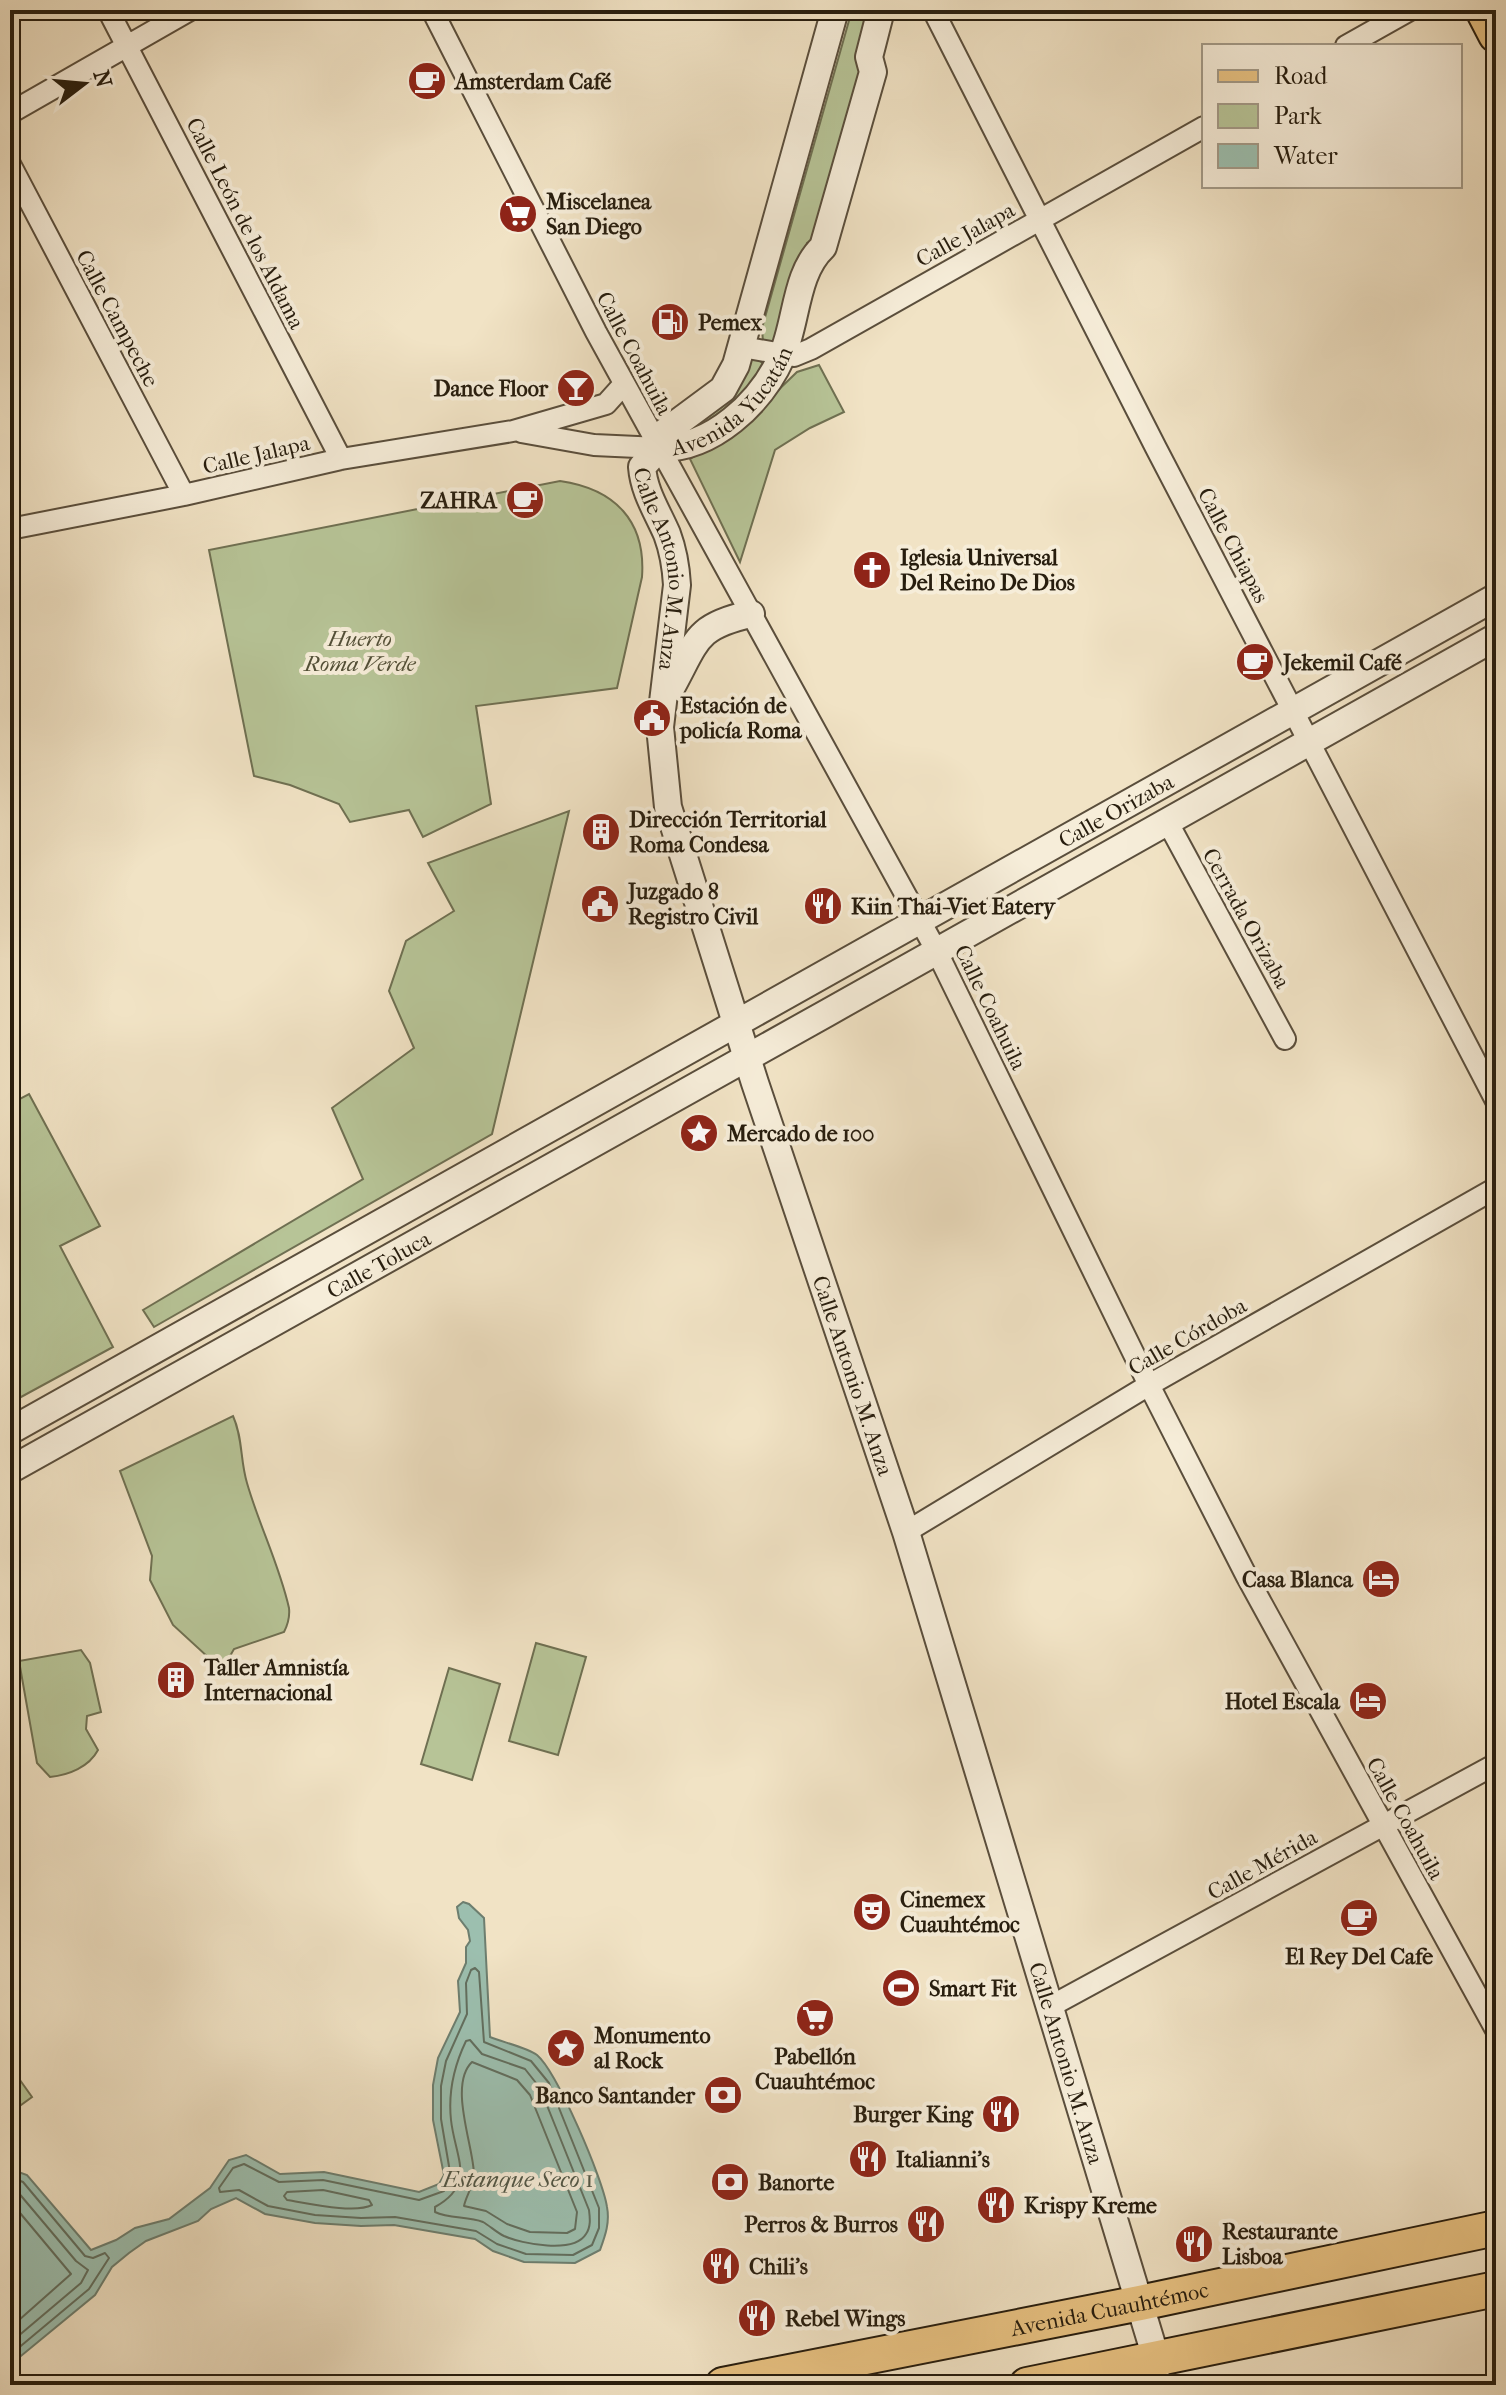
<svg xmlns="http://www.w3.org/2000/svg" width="1506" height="2395" font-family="'IM FELL French Canon',serif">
<rect width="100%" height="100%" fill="#f1e3c5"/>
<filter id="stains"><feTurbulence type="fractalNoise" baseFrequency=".0025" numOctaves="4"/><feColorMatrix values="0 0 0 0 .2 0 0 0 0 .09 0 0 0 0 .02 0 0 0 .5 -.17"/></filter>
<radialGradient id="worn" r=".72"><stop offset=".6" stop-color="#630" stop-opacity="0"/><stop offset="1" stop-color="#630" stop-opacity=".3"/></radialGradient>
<path fill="#b7c497" stroke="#6f7052" stroke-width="2" d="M852,10H877L819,237L807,243L787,323L775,344L763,342L762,328Z
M752,356L766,365C744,392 724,418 690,430Z
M819,365L844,412L810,428L775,450L740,562L690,459L733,434L797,372Z
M560,481C615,489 646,521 642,577L617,688L476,706L491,804L423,837L409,810L350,822L339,804L290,785L254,776L209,550Z
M569,811L492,1134L154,1327L143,1310L363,1179L332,1108L414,1048L389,991L406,941L454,911L428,863Z
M29,1094L100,1226L60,1246L113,1347L10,1403V1104Z
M233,1416C243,1438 240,1460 247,1483C259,1525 279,1564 289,1608C290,1617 288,1624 284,1632L234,1649L222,1670L173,1625L150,1580L152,1556L120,1471Z
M536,1643L586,1657L558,1755L509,1741Z
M81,1650L90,1663L101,1712L87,1716L86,1729L98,1750C89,1767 69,1775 50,1777L37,1763L19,1661Z
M449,1668L500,1684L472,1780L421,1764Z
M10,2066L32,2097L10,2113Z"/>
<path fill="#9cbfaf" stroke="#6d7e6f" stroke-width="2" d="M463,1902L469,1904L484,1918L490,2037C502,2042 528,2048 537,2055C557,2072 603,2179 607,2207C610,2223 605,2236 600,2250L575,2263L524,2262L493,2251L475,2239L394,2225L361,2226L315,2223L265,2214L236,2198L211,2209L198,2221L146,2241L129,2253L112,2267L95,2295L10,2365V2169L27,2175L91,2250L116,2240L135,2228L169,2219L210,2188L229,2160L246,2155L280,2174L324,2172L419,2192L439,2184L444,2175L433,2120V2085L438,2058L460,2012L458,1981L466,1963V1947L470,1941L468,1930L459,1918L457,1907Z"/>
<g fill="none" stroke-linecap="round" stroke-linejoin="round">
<path stroke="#626e5e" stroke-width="2" d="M475,1968L479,1972L484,2042L531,2061L549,2083L599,2208V2228L592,2245L573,2255L526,2254L497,2244L476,2231L395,2217L361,2218L315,2215L268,2206L239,2190L220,2192L219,2188L233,2168L244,2164L279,2182L323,2180L419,2200L444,2191L451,2178L441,2119V2086L446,2061L467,2014L466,1983L471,1970Z
M470,2040L482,2054L525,2069L540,2088L589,2210C590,2218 591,2227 586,2234C574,2254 522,2244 504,2236C496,2232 490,2226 483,2222C468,2216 449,2219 435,2212V2207C477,2184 455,2157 451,2120C448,2092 454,2066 466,2041Z
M472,2062L517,2080L530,2095L577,2212L575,2229L567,2233L530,2232L507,2224L486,2211L464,2206C466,2196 473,2187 474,2175C474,2147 448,2085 472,2062Z
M10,2177L23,2182L85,2256L93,2258L105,2253L109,2258L89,2289L10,2355
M10,2188L17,2191L76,2261L88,2270L81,2283L10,2343
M323,2190L369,2200L372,2205C354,2214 307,2203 287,2200L284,2196L287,2192Z
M10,2201L71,2274L10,2328"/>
<g stroke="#5a4e3c" stroke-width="24">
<path id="minor" d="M108,10L341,459
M432,10L596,332L936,950L1149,1385L1247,1577L1496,2030
M933,10L1156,448L1496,1101
M1346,46L1410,10
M10,113L190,10
M10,164L184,495
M742,347L794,356L811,349L1204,127
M521,432L594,445L659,448
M10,529L184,495L341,459L513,431L606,404L624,384
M1167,821L1285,1039
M906,1532L1149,1385L1496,1188
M1051,2006L1496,1764
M1156,2358L1160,2385"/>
</g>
<g stroke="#5a4e3c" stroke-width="30">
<g id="tertiary">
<path id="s1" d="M835,10L736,365L723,389L665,432L659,448L642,467C644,492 657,511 667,534C673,550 676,567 677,585L660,727L668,807L755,1083L906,1532L1156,2358"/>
<path id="s2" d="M659,448C712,449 761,403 782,356C797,322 795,273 823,247L873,72L869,57L881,10"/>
<path d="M671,688C697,641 695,626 751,614"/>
<path id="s3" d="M10,1431L1496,597"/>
<path id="s4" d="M10,1470C506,1194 1001,915 1496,637"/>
</g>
</g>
<g stroke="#271d0e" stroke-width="38">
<g id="primary">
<path d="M1483,10L1496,35"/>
<path id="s5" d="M723,2385L1140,2303L1496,2228"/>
<path d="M1027,2385L1496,2289"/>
</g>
</g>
<use href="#minor" stroke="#f6edd9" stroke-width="20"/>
<use href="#tertiary" stroke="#f6edd9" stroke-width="26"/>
<use href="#primary" stroke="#e8c282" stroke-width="34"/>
</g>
<defs>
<g id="cafe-disc" transform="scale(2)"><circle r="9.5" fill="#8f2418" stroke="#f6edd9"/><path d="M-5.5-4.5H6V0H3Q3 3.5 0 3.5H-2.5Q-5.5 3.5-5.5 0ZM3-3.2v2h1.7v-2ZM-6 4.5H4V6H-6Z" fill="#fff"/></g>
<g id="supermarket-disc" transform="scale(2)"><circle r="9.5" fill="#8f2418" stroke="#f6edd9"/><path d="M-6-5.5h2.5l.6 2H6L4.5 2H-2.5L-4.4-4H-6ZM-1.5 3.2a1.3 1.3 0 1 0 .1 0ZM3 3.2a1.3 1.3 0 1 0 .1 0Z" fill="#fff"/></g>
<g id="fuel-disc" transform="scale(2)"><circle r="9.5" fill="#8f2418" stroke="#f6edd9"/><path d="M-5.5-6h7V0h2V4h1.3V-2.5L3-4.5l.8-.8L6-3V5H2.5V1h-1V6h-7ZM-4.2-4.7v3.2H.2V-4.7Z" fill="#fff"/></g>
<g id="bar-disc" transform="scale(2)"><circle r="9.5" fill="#8f2418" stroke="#f6edd9"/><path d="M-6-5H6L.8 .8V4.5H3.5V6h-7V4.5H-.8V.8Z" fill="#fff"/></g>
<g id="church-disc" transform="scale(2)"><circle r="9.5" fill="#8f2418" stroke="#f6edd9"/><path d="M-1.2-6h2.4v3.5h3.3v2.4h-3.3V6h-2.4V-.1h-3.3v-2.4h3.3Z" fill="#fff"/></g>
<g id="civic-disc" transform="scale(2)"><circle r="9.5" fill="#8f2418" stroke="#f6edd9"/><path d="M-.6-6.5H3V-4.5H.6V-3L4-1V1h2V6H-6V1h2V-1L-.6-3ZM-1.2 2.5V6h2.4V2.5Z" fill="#fff"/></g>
<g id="building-disc" transform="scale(2)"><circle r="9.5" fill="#8f2418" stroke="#f6edd9"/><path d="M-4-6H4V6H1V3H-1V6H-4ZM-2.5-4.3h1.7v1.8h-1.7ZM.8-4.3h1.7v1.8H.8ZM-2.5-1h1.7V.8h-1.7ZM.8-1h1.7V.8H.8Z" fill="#fff"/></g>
<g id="restaurant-disc" transform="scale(2)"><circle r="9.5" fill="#8f2418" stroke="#f6edd9"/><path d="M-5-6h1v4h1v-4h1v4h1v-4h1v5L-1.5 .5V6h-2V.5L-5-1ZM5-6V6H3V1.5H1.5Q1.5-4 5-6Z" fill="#fff"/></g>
<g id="sight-disc" transform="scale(2)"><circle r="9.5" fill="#8f2418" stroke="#f6edd9"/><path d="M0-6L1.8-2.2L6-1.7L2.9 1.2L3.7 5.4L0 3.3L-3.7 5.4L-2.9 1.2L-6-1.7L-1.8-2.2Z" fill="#fff"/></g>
<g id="hotel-disc" transform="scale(2)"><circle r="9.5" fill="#8f2418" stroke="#f6edd9"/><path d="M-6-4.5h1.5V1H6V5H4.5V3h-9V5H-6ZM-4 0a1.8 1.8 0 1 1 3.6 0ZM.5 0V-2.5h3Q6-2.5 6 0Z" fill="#fff"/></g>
<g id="theatre-disc" transform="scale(2)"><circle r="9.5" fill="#8f2418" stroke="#f6edd9"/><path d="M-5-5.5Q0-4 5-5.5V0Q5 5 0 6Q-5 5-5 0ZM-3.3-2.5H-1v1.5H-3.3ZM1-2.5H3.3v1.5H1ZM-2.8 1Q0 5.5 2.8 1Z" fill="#fff"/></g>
<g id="stadium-disc" transform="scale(2)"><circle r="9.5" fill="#8f2418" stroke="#f6edd9"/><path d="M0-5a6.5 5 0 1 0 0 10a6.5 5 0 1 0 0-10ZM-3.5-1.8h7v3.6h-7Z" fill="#fff"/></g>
<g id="bank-disc" transform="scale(2)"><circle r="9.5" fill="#8f2418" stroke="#f6edd9"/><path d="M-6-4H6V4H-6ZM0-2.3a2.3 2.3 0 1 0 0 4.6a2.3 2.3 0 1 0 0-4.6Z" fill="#fff"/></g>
</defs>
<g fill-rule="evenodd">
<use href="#cafe-disc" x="427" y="81"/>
<use href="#supermarket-disc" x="518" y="214"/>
<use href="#fuel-disc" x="670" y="322"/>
<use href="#bar-disc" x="576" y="388"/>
<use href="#cafe-disc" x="525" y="500"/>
<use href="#church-disc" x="872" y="570"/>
<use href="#cafe-disc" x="1255" y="662"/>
<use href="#civic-disc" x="652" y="718"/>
<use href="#building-disc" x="601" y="832"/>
<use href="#civic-disc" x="600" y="904"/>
<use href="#restaurant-disc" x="823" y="906"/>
<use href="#sight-disc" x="699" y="1133"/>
<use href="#hotel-disc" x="1381" y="1579"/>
<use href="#building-disc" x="176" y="1680"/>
<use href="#hotel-disc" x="1368" y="1701"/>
<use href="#theatre-disc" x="872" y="1912"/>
<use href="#cafe-disc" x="1359" y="1918"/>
<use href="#stadium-disc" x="901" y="1988"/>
<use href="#supermarket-disc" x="815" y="2018"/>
<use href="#sight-disc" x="566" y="2048"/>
<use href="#bank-disc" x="723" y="2095"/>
<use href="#restaurant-disc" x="1001" y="2114"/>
<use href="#restaurant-disc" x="868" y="2159"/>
<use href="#bank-disc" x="730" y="2182"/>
<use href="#restaurant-disc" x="996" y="2205"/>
<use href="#restaurant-disc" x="926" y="2224"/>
<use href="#restaurant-disc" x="1194" y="2244"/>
<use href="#restaurant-disc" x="721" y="2266"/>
<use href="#restaurant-disc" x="757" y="2318"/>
</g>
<g text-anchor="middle" stroke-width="8" stroke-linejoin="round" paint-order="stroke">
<g font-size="22" font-weight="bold" fill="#271d0e" stroke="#f6edd9" text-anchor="start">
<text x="455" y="89">Amsterdam Café</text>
<text x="546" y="209">Miscelanea<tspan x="546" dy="25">San Diego</tspan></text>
<text x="698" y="330">Pemex</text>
<text x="548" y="396" text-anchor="end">Dance Floor</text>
<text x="497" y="508" text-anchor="end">ZAHRA</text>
<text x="900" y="565">Iglesia Universal<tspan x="900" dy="25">Del Reino De Dios</tspan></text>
<text x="1283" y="670">Jekemil Café</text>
<text x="680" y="713">Estación de<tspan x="680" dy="25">policía Roma</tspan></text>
<text x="629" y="827">Dirección Territorial<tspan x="629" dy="25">Roma Condesa</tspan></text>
<text x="628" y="899">Juzgado 8<tspan x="628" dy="25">Registro Civil</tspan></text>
<text x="851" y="914">Kiin Thai-Viet Eatery</text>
<text x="727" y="1141">Mercado de 100</text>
<text x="1353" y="1587" text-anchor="end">Casa Blanca</text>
<text x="204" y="1675">Taller Amnistía<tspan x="204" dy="25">Internacional</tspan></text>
<text x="1340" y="1709" text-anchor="end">Hotel Escala</text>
<text x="900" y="1907">Cinemex<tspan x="900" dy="25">Cuauhtémoc</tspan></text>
<text x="1359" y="1964" text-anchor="middle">El Rey Del Cafe</text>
<text x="929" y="1996">Smart Fit</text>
<text x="594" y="2043">Monumento<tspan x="594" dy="25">al Rock</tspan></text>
<text x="815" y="2064" text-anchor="middle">Pabellón<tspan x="815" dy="25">Cuauhtémoc</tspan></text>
<text x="695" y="2103" text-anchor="end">Banco Santander</text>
<text x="973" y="2122" text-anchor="end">Burger King</text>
<text x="896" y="2167">Italianni's</text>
<text x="758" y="2190">Banorte</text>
<text x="1024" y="2213">Krispy Kreme</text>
<text x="898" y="2232" text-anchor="end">Perros &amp; Burros</text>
<text x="1222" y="2239">Restaurante<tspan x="1222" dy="25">Lisboa</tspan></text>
<text x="749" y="2274">Chili's</text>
<text x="785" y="2326">Rebel Wings</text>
</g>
<g font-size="22" fill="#271d0e" stroke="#f6edd9">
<text transform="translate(246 223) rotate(63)" y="8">Calle León de los Aldama</text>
<text transform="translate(965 234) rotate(-29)" y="8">Calle Jalapa</text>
<text transform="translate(118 318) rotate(62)" y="8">Calle Campeche</text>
<text transform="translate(635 353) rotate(62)" y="8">Calle Coahuila</text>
<text dy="8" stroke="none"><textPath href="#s2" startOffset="92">Avenida Yucatán</textPath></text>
<text transform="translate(256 454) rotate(-13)" y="8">Calle Jalapa</text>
<text transform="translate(1234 545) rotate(62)" y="8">Calle Chiapas</text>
<text dy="8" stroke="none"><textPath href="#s1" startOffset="616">Calle Antonio M. Anza</textPath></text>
<text dy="8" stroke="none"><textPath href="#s3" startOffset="1268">Calle Orizaba</textPath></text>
<text transform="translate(1247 918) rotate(61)" y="8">Cerrada Orizaba</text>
<text transform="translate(991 1007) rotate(64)" y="8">Calle Coahuila</text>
<text dy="8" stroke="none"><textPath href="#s4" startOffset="422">Calle Toluca</textPath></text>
<text transform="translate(1187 1336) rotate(-30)" y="8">Calle Córdoba</text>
<text dy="8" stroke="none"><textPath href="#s1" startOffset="1456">Calle Antonio M. Anza</textPath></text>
<text transform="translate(1406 1818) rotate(61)" y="8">Calle Coahuila</text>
<text transform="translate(1262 1864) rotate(-29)" y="8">Calle Mérida</text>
<text dy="8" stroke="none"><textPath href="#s1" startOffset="2176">Calle Antonio M. Anza</textPath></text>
<text dy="8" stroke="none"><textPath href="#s5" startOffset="394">Avenida Cuauhtémoc</textPath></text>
</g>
<g font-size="22" font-style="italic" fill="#524f37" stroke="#f6edd9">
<text x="360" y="646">Huerto<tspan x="360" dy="25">Roma Verde</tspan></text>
</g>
<g font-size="24" font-style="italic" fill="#505646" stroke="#f6edd9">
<text x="518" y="2187">Estanque Seco 1</text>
</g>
</g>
<rect width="1506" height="2395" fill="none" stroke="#f1e3c5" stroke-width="40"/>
<rect x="12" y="12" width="1482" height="2371" fill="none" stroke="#271d0e" stroke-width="4"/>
<rect x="20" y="20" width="1466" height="2355" fill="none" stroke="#271d0e" stroke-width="2"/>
<rect x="1202" y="44" width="260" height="144" fill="#f6edd9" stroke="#a39a88" stroke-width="2"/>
<rect x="1218" y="70" width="40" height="12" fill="#e8c282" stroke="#a39a88" stroke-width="2"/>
<text x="1274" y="84" font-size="24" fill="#271d0e">Road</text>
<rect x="1218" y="104" width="40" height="24" fill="#b7c497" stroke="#a39a88" stroke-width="2"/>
<text x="1274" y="124" font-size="24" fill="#271d0e">Park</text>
<rect x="1218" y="144" width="40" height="24" fill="#9cbfaf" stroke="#a39a88" stroke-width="2"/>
<text x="1274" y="164" font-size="24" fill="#271d0e">Water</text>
<g transform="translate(84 84) rotate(74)" stroke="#f6edd9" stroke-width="6" paint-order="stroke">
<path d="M0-6L14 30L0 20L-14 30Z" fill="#271d0e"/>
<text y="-12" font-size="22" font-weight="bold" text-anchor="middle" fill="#271d0e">N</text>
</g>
<rect width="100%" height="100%" filter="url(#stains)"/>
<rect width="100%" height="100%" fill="url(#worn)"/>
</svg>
